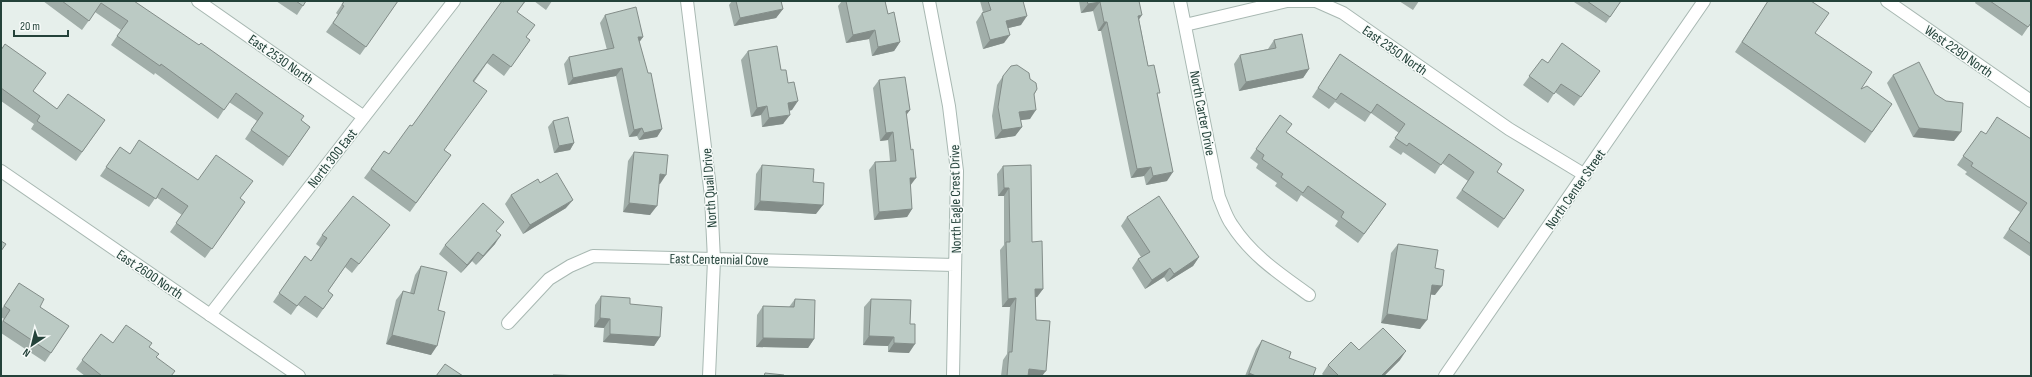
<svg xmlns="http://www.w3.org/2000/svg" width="2032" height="377" font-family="'Sofia Sans Condensed',sans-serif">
<rect width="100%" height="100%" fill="#e6efeb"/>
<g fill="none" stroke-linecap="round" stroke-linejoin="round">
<g stroke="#a8b8b2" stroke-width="14">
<path id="minor" d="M198,1L364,117
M687,1L711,196L714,260L709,376
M929,1L949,106L957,171L953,376
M1180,1L1219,197C1223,206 1226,217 1232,225C1252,256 1280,274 1309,295
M1887,1L2031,101
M1185,25L1287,1H1316L1343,13L1509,129L1585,175
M210,315L454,1
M508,323L549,279L570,266L593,256L955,265"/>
</g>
<g stroke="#a8b8b2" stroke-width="14">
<path id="tertiary" d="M1,171L299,376
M1445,376L1704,1"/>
</g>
<use href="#minor" stroke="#fff" stroke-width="12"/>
<use href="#tertiary" stroke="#fff" stroke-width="12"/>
</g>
<path fill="#a1aea9" d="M43,1H134L310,127L283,166L245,139L257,121L229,102L218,119L155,73L154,75L111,45L121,30L95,12L82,30Z
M276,1H306L297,15Z
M344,1H398L360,55L326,32L338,15L336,13Z
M526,1L517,12L527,38L530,40L504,76L487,63L474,82L444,150L451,155L410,212L364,178L384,151L389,154L412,126L504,2Z
M534,1H552L546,10Z
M732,1H781L783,9L776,18L734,26L729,5Z
M842,1H885L888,14L900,42L894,51L872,56L869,39L846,43L838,6Z
M980,1H1023L1021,25L1008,28L1004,43L983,49L976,22L982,13L983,12Z
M1079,1H1139V19L1148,66L1158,96L1167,181L1146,185L1144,176L1131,178L1101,31H1098L1093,11L1081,13Z
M1399,1H1419L1413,10Z
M1575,1H1621L1606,23L1574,2Z
M1768,1H1811L1815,33L1861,89L1892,104L1865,143L1735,52Z
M1976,1H2031V23L2022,36L1975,3Z
M605,15L643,37L639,42L662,129L657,137L639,140L637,136L629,137L616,76L568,85L564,64L569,57L607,50L600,23Z
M1274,40L1309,69L1303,78L1239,91L1234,64L1240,55L1268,49Z
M1,50L33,91L57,109L105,120L76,161L31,129L34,124L1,101Z
M748,51L781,70L792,110L789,111L783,124L762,127L761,115L751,117L741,60Z
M1340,54L1497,172L1524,190L1498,228L1456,198L1468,181L1442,163L1435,174L1403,152L1401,155L1389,147L1399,133L1371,113L1365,122L1335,102L1329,109L1312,97Z
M1542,59L1548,63L1600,71L1574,106L1555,92L1548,103L1523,85Z
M1893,75L1954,141L1913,137L1887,83Z
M1003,76L1030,79L1037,89L1034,95L1030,119L1020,120L1022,127L1015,136L995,139L992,116L997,85Z
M879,80L910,110L906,115L910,186L912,209L907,217L874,220L869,170L875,162L890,161L888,140L880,141L873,88Z
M1280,115L1286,132L1386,204L1358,243L1335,226L1338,221L1301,195L1297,202L1275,186L1277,183L1256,168L1258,164L1250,158Z
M553,121L574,143L570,150L554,153L548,127Z
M1981,131L2031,182V257L2003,238L2020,212L1965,174L1967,172L1957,165Z
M120,147L130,154L198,180L240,199L245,202L205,258L170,232L182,215L156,197L149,207L100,176Z
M634,152L660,184H659L650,215L623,212L628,161Z
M762,165L813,182L816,214L754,210L756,174Z
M1003,166L1032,242L1043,289L1037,297H1035L1036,320L1042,376H1001L1003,360L1007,354L1010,307H1002L1000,250L1004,245V196H998L997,174Z
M540,183L566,208L523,234L505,204L511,195Z
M1127,217L1199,257L1193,266L1167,282L1164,277L1145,289L1132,268L1138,259L1141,257L1121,226Z
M390,225L383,234L352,273L345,267L328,291L333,295L317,318L298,305L291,315L273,302L305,256L311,261L320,247L316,244L322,235Z
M497,232L495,244L476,265L472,261L461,273L439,254L445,245Z
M1398,244L1435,268V295L1430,294L1420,329L1381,323L1391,253Z
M421,266L438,310L431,355L386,344L396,300L403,291L410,293L415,275Z
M19,283L40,307L69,326L45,362L1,333V323L4,319L1,317V310Z
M601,296L660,337L654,346L603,342L604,328L594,327L595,305Z
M795,299L814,339L808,348L756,347L757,315L763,306L789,307Z
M871,299L909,353L888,352V346L863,345L864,307Z
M101,334L113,343L149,347L171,376H85L76,369Z
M1262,340L1289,358L1313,376H1245L1256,349Z
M1359,350L1400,360L1384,376H1324L1322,374L1328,365Z"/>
<path fill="#838d89" d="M1100,2L1093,11L1081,13L1088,4Z
M783,9L776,18L734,26L740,18Z
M1142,15L1136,24L1138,16Z
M1027,16L1021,25L1000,30L1006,21Z
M1104,22H1107L1101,31H1098Z
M875,30L869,39L846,43L853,35Z
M1010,35L1004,43L983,49L990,40Z
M638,37H643L638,44Z
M900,42L894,51L872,56L878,47Z
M622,68L616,76L568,85L573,78Z
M1309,69L1303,78L1239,91L1246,82Z
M798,101L792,110L781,112L788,103Z
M767,106L761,115L751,117L757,108Z
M910,110L904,118L906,111Z
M1036,110L1030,119L1013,121L1019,112Z
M790,115L783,124L762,127L769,118Z
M1022,127L1015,136L995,139L1002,130Z
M642,128L637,136L629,137L634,130Z
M1919,128L1961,132L1954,141L1913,137Z
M662,129L657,137L639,140L644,133Z
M893,132L888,140L880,141L886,133Z
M574,143L570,150L554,153L559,146Z
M1151,167L1144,176L1131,178L1137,169Z
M1173,172L1167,181L1146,185L1153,176Z
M660,174L666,175L660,184L653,183Z
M910,178H916L910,186Z
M1004,188H1009L1004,196H998Z
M573,200L566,208L523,234L530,225Z
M760,201L823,205L816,214L754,210Z
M629,203L657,206L650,215L623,212Z
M912,209L907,217L874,220L879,212Z
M501,235L495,244L476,265L483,256Z
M478,252L472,261L461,273L467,265Z
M1199,257L1193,266L1167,282L1174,274Z
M1170,268L1164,277L1145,289L1152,280Z
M1432,285L1442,286L1435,295L1426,294Z
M1035,289H1043L1037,297L1029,298Z
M1016,298L1010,307H1002L1008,299Z
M1387,314L1427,320L1420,329L1381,323Z
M600,318L610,319L604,328L594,327Z
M610,334L660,337L654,346L603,342Z
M392,335L437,346L431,355L386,344Z
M869,336L894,337L888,346L863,345Z
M763,338L814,339L808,348L756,347Z
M894,343L915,344L909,353L888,352Z
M1406,351L1400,360L1384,376H1381Z
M1029,369L1046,371L1042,376H1024Z
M1249,373L1256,376H1247Z"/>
<path fill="#bbcac4" stroke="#838d89" d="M62,1H134L199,45L201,43L304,116L301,120L310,127L289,157L251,130L263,113L236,93L224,110L161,64L160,66L117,36L128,21L101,3L89,21Z
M296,1H306L303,6Z
M344,1H374L375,2V1H398L366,47L333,23L344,6L342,5Z
M502,1L504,2V1H525L517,12L535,25L526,37L530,40L511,67L493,54L473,81L487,91L444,150L451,155L416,203L371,169L384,151L389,154L410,125L412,126Z
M736,1H781L783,9L740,18Z
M846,1H885L888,14L894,12L900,42L878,47L875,30L853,35Z
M988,1H1023L1027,16L1006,21L1010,35L990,40L982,13L991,10Z
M1087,1H1139L1142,15L1138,16L1148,66L1154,65L1160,93H1157L1173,172L1153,176L1151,167L1137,169L1107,22H1104L1100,2L1088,4Z
M1587,1H1621L1610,17Z
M1768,1H1811L1829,13L1815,33L1872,72L1861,89L1867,86L1892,104L1872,132L1742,42Z
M1990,1H2031V23L2028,27Z
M636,7L643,37H638L648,73H651L662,129L644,133L642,128L634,130L622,68L573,78L569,57L614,48L605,15Z
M1302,34L1309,69L1246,82L1240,55L1276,48L1274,40Z
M1562,43L1600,71L1581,97L1561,84L1554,94L1529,76L1542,59L1548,63Z
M5,44L46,73L33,91L57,109L68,94L105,120L82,152L37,121L40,116L1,88V50Z
M777,46L781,70H786L788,83L794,82L798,101L788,103L790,115L769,118L767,106L757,108L748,51Z
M1340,54L1502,164L1497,172L1524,190L1504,219L1462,190L1474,172L1449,154L1441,165L1409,143L1407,146L1395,138L1405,124L1377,104L1371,113L1341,93L1336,100L1318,88Z
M1919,62L1935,94L1946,101L1963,103L1961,132L1919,128L1893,75Z
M1017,65L1029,73L1030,79L1036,83L1037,89L1034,94L1036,110L1019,112L1022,127L1002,130L998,107L1003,76L1011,66Z
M905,77L910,110L906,111L911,150L913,149L916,178H910L912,209L879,212L875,162L896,161L893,132L886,133L879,80Z
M1280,115L1292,124L1286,132L1386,204L1364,234L1341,217L1344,212L1308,186L1303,193L1281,177L1283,174L1262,159L1264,155L1256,149Z
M568,117L574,143L559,146L553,121Z
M1997,117L2031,139V244L2009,229L2027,203L1971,166L1973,163L1963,156L1981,131L1986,134Z
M139,140L198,180L216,155L253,181L240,198L245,202L212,249L176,223L188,206L162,188L156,199L106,167L120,147L130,154Z
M634,152L668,155L666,175L660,174L657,206L629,203Z
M762,165L814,169L813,182L824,183L823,205L760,201Z
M1031,165L1032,242L1042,241L1043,289H1035L1036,320L1050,321L1046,371L1029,369L1028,376H1007L1009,352H1012L1016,298L1008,299L1006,242H1010L1009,188H1004L1003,166Z
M557,173L573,200L530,225L511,195L538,179L540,183Z
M353,196L390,225L359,264L351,258L328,291L333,295L323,309L305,296L297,306L279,293L305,256L311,261L327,238L322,235Z
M1159,196L1199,257L1174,274L1170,268L1152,280L1138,259L1150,252L1127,217Z
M483,203L504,222L496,231L501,235L483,256L478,252L467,265L445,245Z
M1,241L6,244L1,251Z
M1398,244L1438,250L1435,268L1444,270L1442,286L1432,285L1427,320L1387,314Z
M421,266L447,272L438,310L445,312L437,346L392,335L403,291L414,294Z
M19,283L44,299L40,307L69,326L51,353L3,321L10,310L4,306Z
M601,296L630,298V304L662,307L660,337L610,334V319L600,318Z
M795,299L815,300L814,339L763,338V306L794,307Z
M871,299L911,300L910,324H915V344L894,343V337L869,336Z
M126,325L152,343L149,347L159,354L156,357L175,371L171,376H102L82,360L101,334L113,343Z
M1383,328L1406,351L1381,376H1339L1328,365L1351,342L1359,350Z
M1262,340L1291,352L1289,358L1316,368L1313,376H1256L1249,373Z
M445,364L463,376H436Z
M765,373L784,375V376H764Z
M553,375L586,376H553Z"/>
<g text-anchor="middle" stroke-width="3" stroke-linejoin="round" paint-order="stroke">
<g font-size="14" fill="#24423a" stroke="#f7fbf9">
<text transform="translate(1395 50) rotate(35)" y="5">East 2350 North</text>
<text transform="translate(1959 51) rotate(35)" y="5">West 2290 North</text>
<text transform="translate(281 59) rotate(35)" y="5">East 2530 North</text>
<text transform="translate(1203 113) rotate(79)" y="5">North Carter Drive</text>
<text transform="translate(332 158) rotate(-52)" y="5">North 300 East</text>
<text transform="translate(709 188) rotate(-94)" y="5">North Quail Drive</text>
<text transform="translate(1575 189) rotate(-55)" y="5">North Center Street</text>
<text transform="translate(955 199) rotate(-91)" y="5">North Eagle Crest Drive</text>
<text transform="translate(719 259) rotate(1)" y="5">East Centennial Cove</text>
<text transform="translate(150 274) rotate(34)" y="5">East 2600 North</text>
</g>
</g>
<rect width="2032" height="377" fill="none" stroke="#24423a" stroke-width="4"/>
<g transform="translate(32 345) rotate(215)" stroke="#f7fbf9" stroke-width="3" paint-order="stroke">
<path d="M0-3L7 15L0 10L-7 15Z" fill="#24423a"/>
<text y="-6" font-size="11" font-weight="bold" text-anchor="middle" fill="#24423a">N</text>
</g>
<path d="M14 30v6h54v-6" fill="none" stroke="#24423a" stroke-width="2"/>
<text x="20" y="30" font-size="12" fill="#24423a" stroke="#f7fbf9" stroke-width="3" paint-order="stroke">20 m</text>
</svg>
